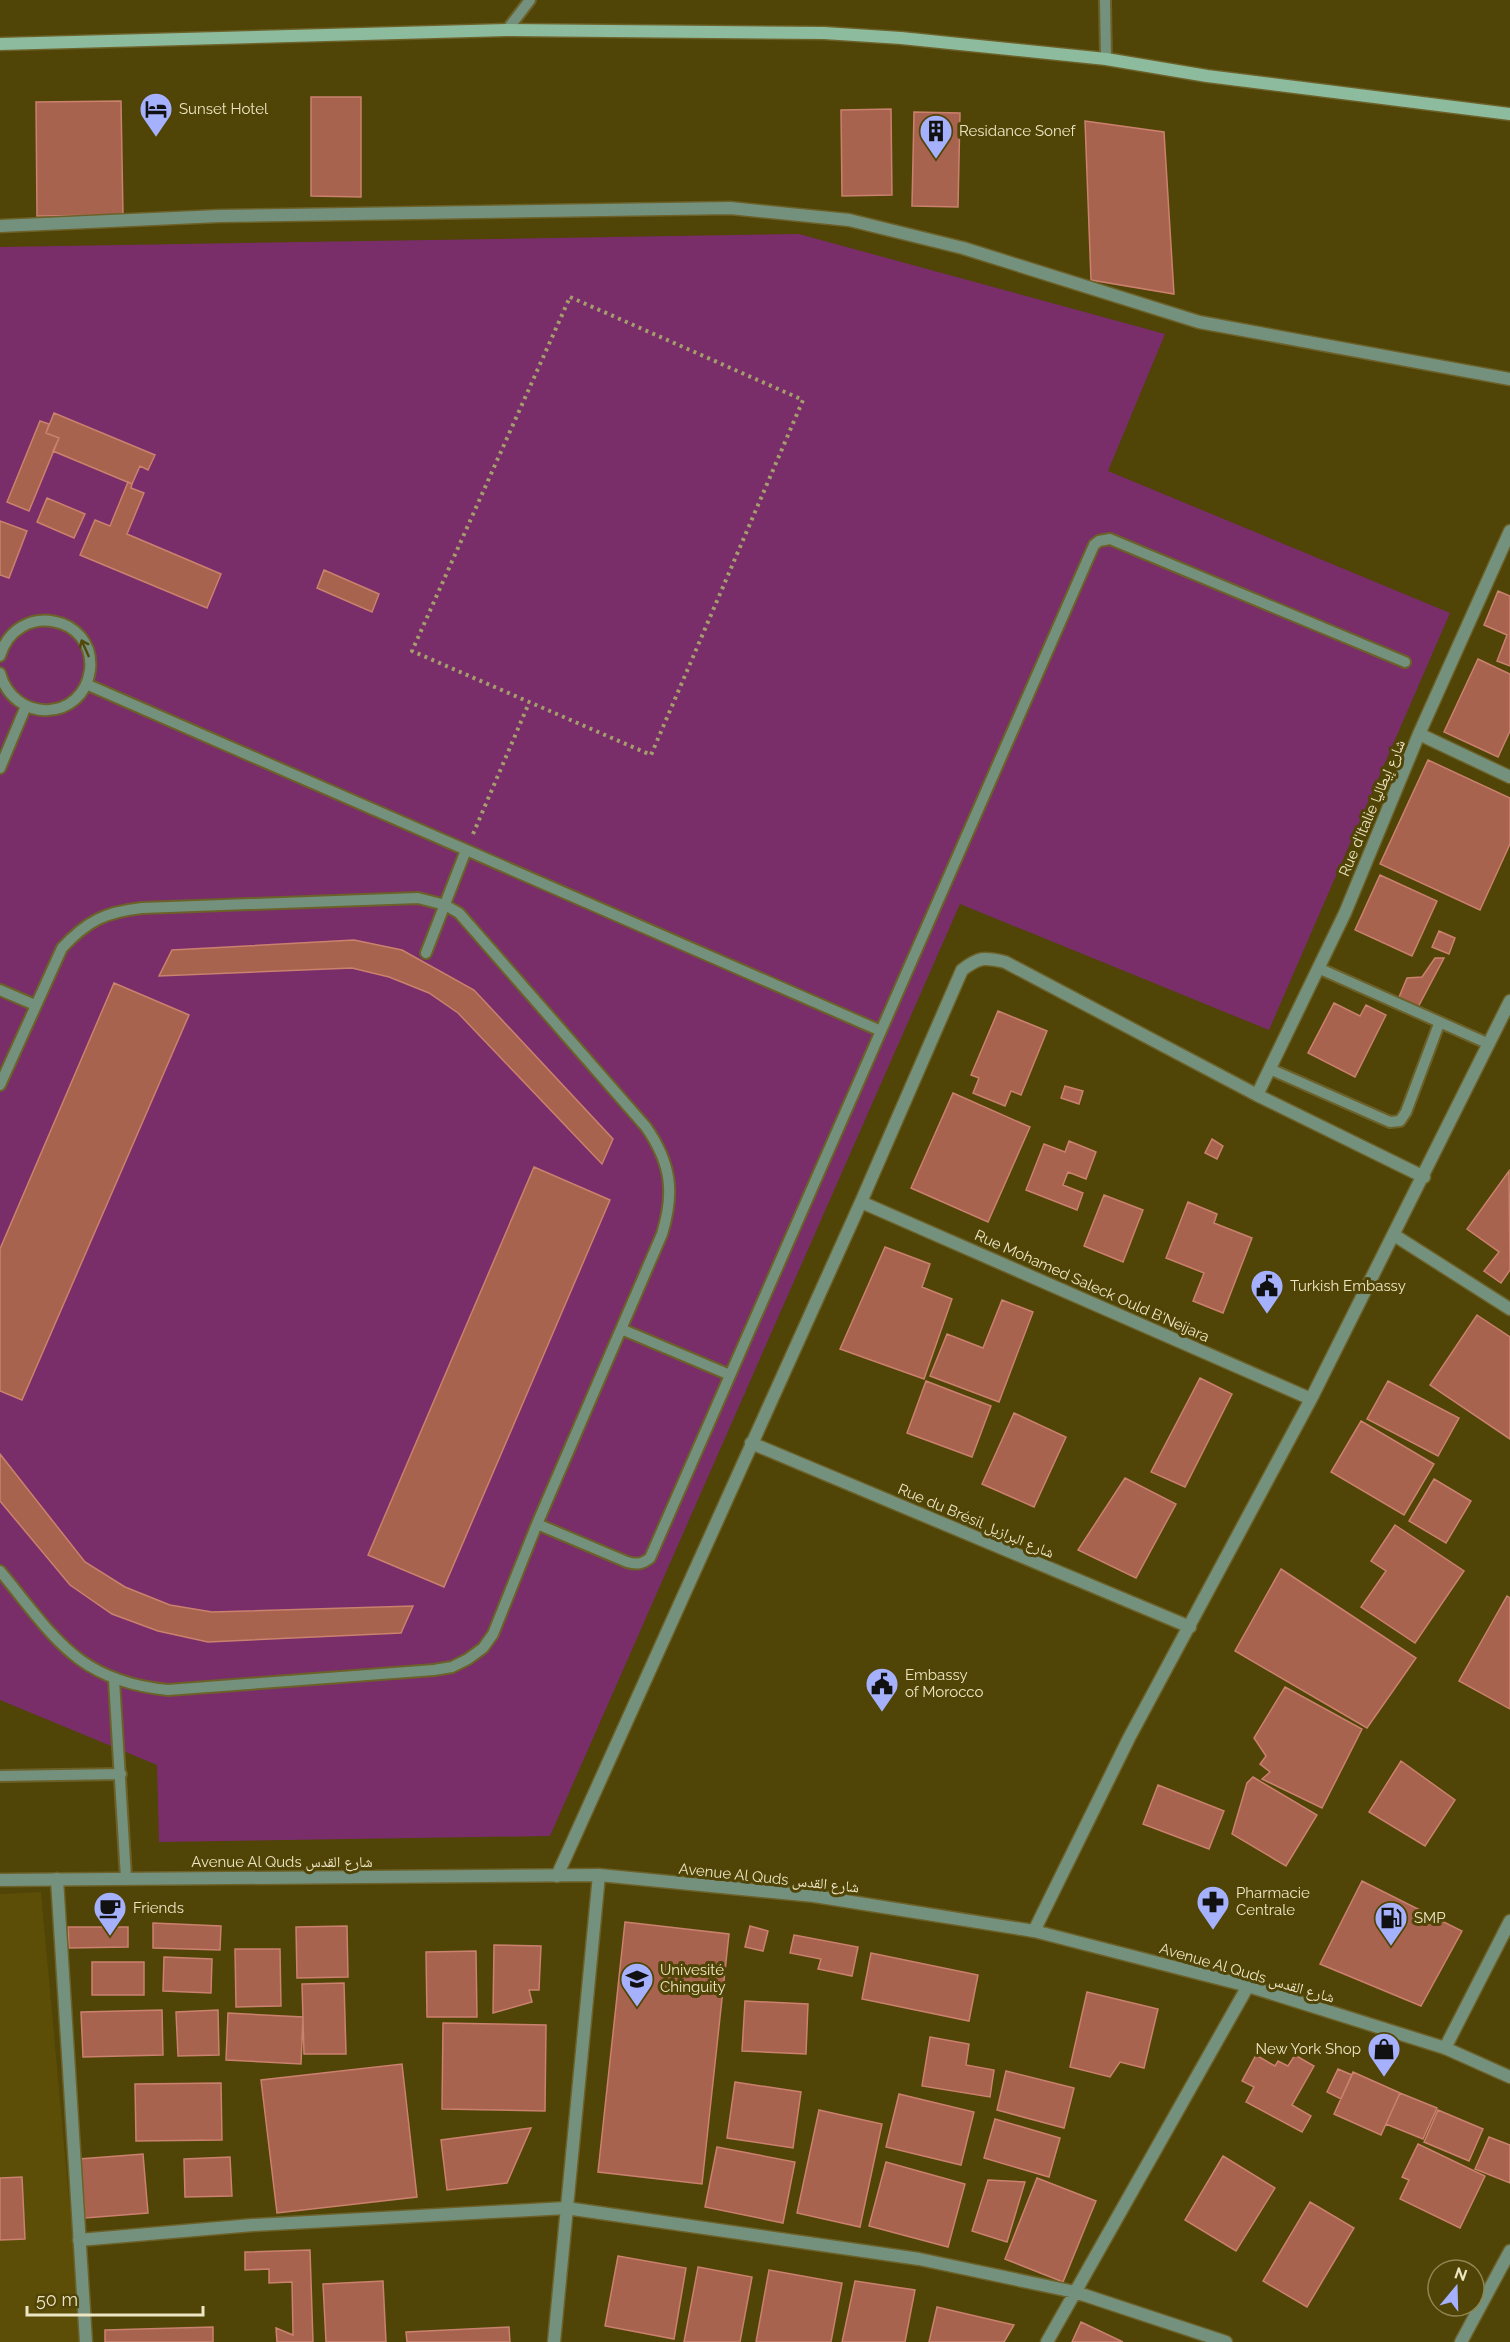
<svg xmlns="http://www.w3.org/2000/svg" width="1510" height="2342" font-family="Raleway,'Noto Naskh Arabic',sans-serif">
<rect width="100%" height="100%" fill="#504406"/>
<path fill="#5c4e07" d="M41,1892L82,2342H0V1894Z"/>
<path fill="#792e6a" d="M799,234L1165,334L1108,471L1450,613L1269,1030L960,904L550,1836L159,1842L157,1765L0,1700V247Z"/>
<path fill="#a8634f" stroke="#ca816d" stroke-width="1.5" d="M311,97H361V197L311,196Z
M121,101L123,215L37,216L36,102Z
M891,109L892,195L842,196L841,110Z
M914,112L960,113L958,207L912,206Z
M1085,121L1164,132L1174,294L1091,280Z
M54,413L155,455L148,470L140,466L132,484L53,451L59,438L46,433Z
M40,421L49,424L46,433L59,438L29,511L7,502Z
M128,482L132,484L131,488L144,493L127,534L221,574L207,608L80,555L95,520L110,526Z
M47,498L85,514L74,538L37,522Z
M0,521L27,531L9,578L0,575Z
M324,570L379,594L372,612L317,588Z
M1498,591L1510,596V666L1497,661L1507,635L1484,625Z
M1478,659L1510,674V731L1498,757L1444,732Z
M1428,760L1510,798V844L1480,910L1380,864Z
M1380,875L1437,901L1412,956L1355,930Z
M1439,931L1455,938L1449,954L1432,947Z
M354,940L402,950L474,990L613,1139L602,1164L458,1013L429,993L389,977L352,968L159,976L172,950Z
M1435,958H1444L1416,1011L1397,1002L1407,978L1422,977Z
M114,983L189,1015L22,1400L0,1391V1249Z
M1334,1003L1360,1016L1366,1005L1386,1015L1355,1077L1308,1053Z
M998,1011L1047,1031L1021,1095L1011,1091L1005,1106L973,1093L979,1078L971,1075Z
M1065,1086L1083,1091L1079,1104L1061,1098Z
M953,1093L1030,1127L988,1222L911,1188Z
M1212,1139L1223,1146L1217,1159L1205,1153Z
M1069,1141L1096,1152L1086,1179L1068,1172L1063,1185L1083,1193L1077,1210L1026,1190L1044,1144L1065,1152Z
M534,1167L610,1200L444,1587L368,1555Z
M1509,1171L1510,1270L1501,1283L1484,1271L1499,1252L1467,1229Z
M1104,1195L1143,1210L1123,1262L1084,1246Z
M1188,1202L1217,1214L1214,1223L1252,1238L1223,1313L1193,1301L1204,1273L1166,1258Z
M885,1247L930,1264L922,1287L952,1299L924,1379L840,1349Z
M1002,1300L1033,1312L999,1402L930,1376L947,1334L983,1348Z
M1477,1315L1510,1337V1439L1430,1385Z
M1200,1378L1232,1394L1185,1487L1151,1472Z
M926,1381L991,1406L972,1457L907,1433Z
M1388,1381L1459,1418L1438,1456L1367,1419Z
M1014,1413L1066,1437L1034,1507L982,1484Z
M1361,1421L1434,1464L1404,1515L1331,1472Z
M0,1454L85,1562L125,1587L170,1605L212,1612L413,1606L401,1633L208,1642L158,1631L112,1614L70,1585L0,1501Z
M1125,1478L1176,1504L1136,1578L1078,1550Z
M1434,1479L1471,1501L1446,1543L1409,1521Z
M1395,1525L1464,1571L1415,1643L1361,1607L1386,1571L1371,1561Z
M1281,1569L1416,1658L1367,1728L1235,1651Z
M1507,1596L1510,1598V1709L1459,1681Z
M1285,1687L1362,1729L1322,1808L1262,1779L1270,1772L1260,1764L1266,1756L1254,1738Z
M1401,1761L1455,1800L1425,1846L1369,1812Z
M1253,1777L1317,1815L1286,1866L1232,1834L1247,1783Z
M1158,1785L1224,1811L1209,1849L1143,1824Z
M1362,1881L1462,1931L1421,2006L1320,1964Z
M625,1922L729,1934L702,2184L598,2172Z
M153,1923L221,1926L220,1950L153,1948Z
M347,1926L348,1977L297,1978L296,1927Z
M750,1926L768,1931L763,1951L745,1947Z
M68,1927H128V1947L69,1948Z
M794,1935L858,1947L852,1976L818,1969L821,1959L790,1953Z
M494,1945L541,1946L539,1990H529L532,2002L493,2013Z
M235,1949H280L281,2006L236,2007Z
M476,1951L477,2017H427L426,1952Z
M871,1953L978,1975L969,2021L862,1999Z
M164,1957L212,1959L211,1993L163,1991Z
M92,1962H144V1995H92Z
M344,1983L346,2054H304L302,1984Z
M1087,1992L1158,2009L1144,2068L1120,2062L1110,2077L1070,2067Z
M745,2001L808,2004L806,2054L742,2051Z
M162,2010L163,2055L83,2057L81,2012Z
M218,2010L219,2055L178,2056L176,2012Z
M228,2013L303,2017L301,2064L226,2060Z
M443,2023L546,2025L545,2111L442,2109Z
M930,2037L969,2044L966,2065L994,2070L990,2097L922,2086Z
M1256,2055L1275,2066L1278,2061L1288,2066L1295,2055L1314,2066L1292,2105L1311,2116L1302,2132L1246,2102L1254,2087L1242,2081Z
M402,2064L417,2197L277,2213L261,2080Z
M1338,2069L1352,2075L1341,2099L1327,2092Z
M1006,2071L1074,2088L1064,2128L997,2110Z
M1353,2072L1400,2093L1381,2135L1334,2114Z
M735,2082L801,2092L793,2148L727,2138Z
M221,2083L222,2140L136,2141L135,2084Z
M1400,2093L1437,2108L1423,2139L1386,2124Z
M899,2094L974,2112L961,2165L886,2147Z
M819,2110L882,2124L860,2227L797,2213Z
M1438,2110L1483,2129L1469,2161L1424,2142Z
M995,2119L1060,2138L1049,2177L984,2158Z
M531,2128L507,2183L447,2190L441,2140Z
M1489,2137L1510,2145V2183L1475,2169Z
M1418,2144L1485,2176L1460,2228L1400,2199L1409,2180L1402,2177Z
M717,2147L795,2162L783,2223L705,2207Z
M143,2154L148,2213L85,2218L79,2159Z
M1223,2156L1275,2188L1236,2251L1185,2220Z
M230,2157L232,2196L185,2197L184,2159Z
M886,2162L965,2184L948,2247L869,2226Z
M22,2177L25,2239L0,2240V2178Z
M1037,2178L1096,2201L1063,2282L1005,2259Z
M988,2180L1025,2182L1007,2242L972,2231Z
M1310,2202L1354,2228L1307,2307L1263,2281Z
M310,2250L313,2342H277L276,2328L293,2335L292,2282L269,2283V2269L245,2270V2252Z
M618,2256L686,2268L674,2339L605,2326Z
M698,2267L752,2277L740,2342H684Z
M769,2270L842,2283L831,2342H756Z
M383,2281L386,2342H326L323,2284Z
M855,2281L915,2290L905,2342H842Z
M937,2307L1014,2325L1004,2342H929Z
M1081,2322L1123,2342H1072Z
M213,2327V2342H105V2330Z
M509,2327L510,2342H407L406,2332Z"/>
<g fill="none" stroke-linecap="round" stroke-linejoin="round">
<g stroke="#6c6128" stroke-width="14">
<path id="service" d="M1105,0L1106,59
M507,30L530,0
M0,656C16,600 96,615 90,670C83,722 14,724 0,673
M86,684L881,1031
M0,768L26,706
M426,953L466,850
M1318,968L1489,1044
M0,990L35,1005
M1270,1069L1390,1122L1400,1121L1406,1112L1439,1024
M0,1085L62,948C87,921 105,912 142,908L418,898L445,905L459,913L646,1127C671,1163 675,1192 662,1234L537,1524L493,1634L483,1648L468,1659L452,1667L434,1670L168,1690C76,1681 54,1636 0,1571
M621,1329L730,1375
M537,1524L627,1562C637,1565 642,1564 650,1558L1094,545L1099,541L1110,539L1405,662
M114,1680L126,1878
M0,1776L121,1774"/>
</g>
<g stroke="#6c6128" stroke-width="15">
<path id="minor" d="M0,226L219,216L730,208L849,220L963,248L1199,322L1510,379
M1419,734L1510,777
M1257,1095L1345,913L1419,734L1510,531
M861,1202L1311,1399
M1394,1235L1510,1309
M751,1443L1190,1627
M557,1876L861,1202L962,970C979,957 984,957 1005,962L1257,1095L1424,1177
M57,1879L86,2342
M1034,1931L1129,1738L1311,1399L1510,1001
M1445,2048L1510,1921
M79,2240L253,2225L566,2208L919,2259L1075,2292L1226,2342
M554,2342L599,1875
M1047,2342L1248,1986
M1461,2342L1510,2251"/>
</g>
<g stroke="#6c6128" stroke-width="15">
<path id="tertiary" d="M0,1880L599,1875L814,1896L1034,1931L1248,1986L1445,2048L1510,2077"/>
</g>
<g stroke="#6c6128" stroke-width="15">
<path id="secondary" d="M0,44L507,30L824,33L901,38L1106,59L1207,76L1510,114"/>
</g>
<path stroke="#a69d6d" stroke-width="4" stroke-dasharray="3 4.5" stroke-linecap="butt" d="M570,297L803,400L651,755L412,651Z
M473,834L529,703"/>
<use href="#service" stroke="#74917e" stroke-width="10"/>
<use href="#minor" stroke="#74917e" stroke-width="12"/>
<use href="#tertiary" stroke="#74917e" stroke-width="12"/>
<use href="#secondary" stroke="#8dbb9d" stroke-width="12"/>
</g>
<defs><path id="oneway-shaft" d="M-6 0H5M1.5-3L5.5 0L1.5 3" fill="none" stroke-width="1.6" stroke-linecap="round" stroke-linejoin="round" transform="scale(1.5)"/></defs>
<use stroke="#52480c" href="#oneway-shaft" transform="translate(85 648) rotate(-114)"/>
<defs>
<g id="hotel-pin" transform="scale(1.725)"><path d="M0 17L-7.5 6A9.5 9.5 0 1 1 7.5 6Z" fill="#a5b1fc" stroke="#504406"/><path d="M-6-4.5h1.5V1H6V5H4.5V3h-9V5H-6ZM-4 0a1.8 1.8 0 1 1 3.6 0ZM.5 0V-2.5h3Q6-2.5 6 0Z" fill="#111"/></g>
<g id="building-pin" transform="scale(1.725)"><path d="M0 17L-7.5 6A9.5 9.5 0 1 1 7.5 6Z" fill="#a5b1fc" stroke="#504406"/><path d="M-4-6H4V6H1V3H-1V6H-4ZM-2.5-4.3h1.7v1.8h-1.7ZM.8-4.3h1.7v1.8H.8ZM-2.5-1h1.7V.8h-1.7ZM.8-1h1.7V.8H.8Z" fill="#111"/></g>
<g id="civic-pin" transform="scale(1.725)"><path d="M0 17L-7.5 6A9.5 9.5 0 1 1 7.5 6Z" fill="#a5b1fc" stroke="#504406"/><path d="M-.6-6.5H3V-4.5H.6V-3L4-1V1h2V6H-6V1h2V-1L-.6-3ZM-1.2 2.5V6h2.4V2.5Z" fill="#111"/></g>
<g id="pharmacy-pin" transform="scale(1.725)"><path d="M0 17L-7.5 6A9.5 9.5 0 1 1 7.5 6Z" fill="#a5b1fc" stroke="#504406"/><path d="M-2-6h4v4h4v4h-4v4h-4v-4h-4v-4h4Z" fill="#111"/></g>
<g id="cafe-pin" transform="scale(1.725)"><path d="M0 17L-7.5 6A9.5 9.5 0 1 1 7.5 6Z" fill="#a5b1fc" stroke="#504406"/><path d="M-5.5-4.5H6V0H3Q3 3.5 0 3.5H-2.5Q-5.5 3.5-5.5 0ZM3-3.2v2h1.7v-2ZM-6 4.5H4V6H-6Z" fill="#111"/></g>
<g id="fuel-pin" transform="scale(1.725)"><path d="M0 17L-7.5 6A9.5 9.5 0 1 1 7.5 6Z" fill="#a5b1fc" stroke="#504406"/><path d="M-5.5-6h7V0h2V4h1.3V-2.5L3-4.5l.8-.8L6-3V5H2.5V1h-1V6h-7ZM-4.2-4.7v3.2H.2V-4.7Z" fill="#111"/></g>
<g id="university-pin" transform="scale(1.725)"><path d="M0 17L-7.5 6A9.5 9.5 0 1 1 7.5 6Z" fill="#a5b1fc" stroke="#504406"/><path d="M0-5L7-2L0 1L-7-2ZM-4 1L0 2.5L4 1V4Q0 6-4 4Z" fill="#111"/></g>
<g id="shop-pin" transform="scale(1.725)"><path d="M0 17L-7.5 6A9.5 9.5 0 1 1 7.5 6Z" fill="#a5b1fc" stroke="#504406"/><path d="M-5-2.5h2.3a2.7 3.5 0 0 1 5.4 0H5L5.5 6h-11ZM-1.5-2.5h3a1.5 2.3 0 0 0-3 0Z" fill="#111"/></g>
</defs>
<g fill-rule="evenodd">
<use href="#hotel-pin" x="156" y="109"/>
<use href="#building-pin" x="936" y="131"/>
<use href="#civic-pin" x="1267" y="1286"/>
<use href="#civic-pin" x="882" y="1684"/>
<use href="#pharmacy-pin" x="1213" y="1902"/>
<use href="#cafe-pin" x="110" y="1908"/>
<use href="#fuel-pin" x="1391" y="1918"/>
<use href="#university-pin" x="637" y="1979"/>
<use href="#shop-pin" x="1384" y="2049"/>
</g>
<g text-anchor="middle" stroke-width="6" stroke-linejoin="round" paint-order="stroke">
<g font-size="15" fill="#eee6c3" stroke="#504406" text-anchor="start">
<text x="179" y="114">Sunset Hotel</text>
<text x="959" y="136">Residance Sonef</text>
<text x="1290" y="1291">Turkish Embassy</text>
<text x="905" y="1680">Embassy<tspan x="905" dy="17">of Morocco</tspan></text>
<text x="1236" y="1898">Pharmacie<tspan x="1236" dy="17">Centrale</tspan></text>
<text x="133" y="1913">Friends</text>
<text x="1414" y="1923">SMP</text>
<text x="660" y="1975">Univesité<tspan x="660" dy="17">Chinguity</tspan></text>
<text x="1361" y="2054" text-anchor="end">New York Shop</text>
</g>
<g font-size="15" fill="#eee6c3" stroke="#504406">
<text transform="translate(1372 808) rotate(-67)" y="5">Rue d'Italie شارع إيطاليا</text>
<text transform="translate(1092 1286) rotate(24)" y="5">Rue Mohamed Saleck Ould B'Neijara</text>
<text transform="translate(976 1521) rotate(23)" y="5">Rue du Brésil شارع البرازيل</text>
<text x="282" y="1867">Avenue Al Quds شارع القدس</text>
<text transform="translate(769 1878) rotate(6)" y="5">Avenue Al Quds شارع القدس</text>
<text transform="translate(1247 1973) rotate(16)" y="5">Avenue Al Quds شارع القدس</text>
</g>
</g>
<g transform="translate(1456 2288) rotate(19)"><circle r="28" fill="#504406" stroke="#8f8552" stroke-width="1.5"/>
<path d="M0-4.5L10 22L0 15L-10 22Z" fill="#a5b1fc"/>
<text y="-9" font-size="16" font-weight="bold" text-anchor="middle" fill="#eee6c3">N</text>
</g>
<path d="M27 2306v9h176v-9" fill="none" stroke="#eee6c3" stroke-width="3"/>
<text x="36" y="2306" font-size="18" fill="#eee6c3" stroke="#504406" stroke-width="4.5" paint-order="stroke">50 m</text>
</svg>
